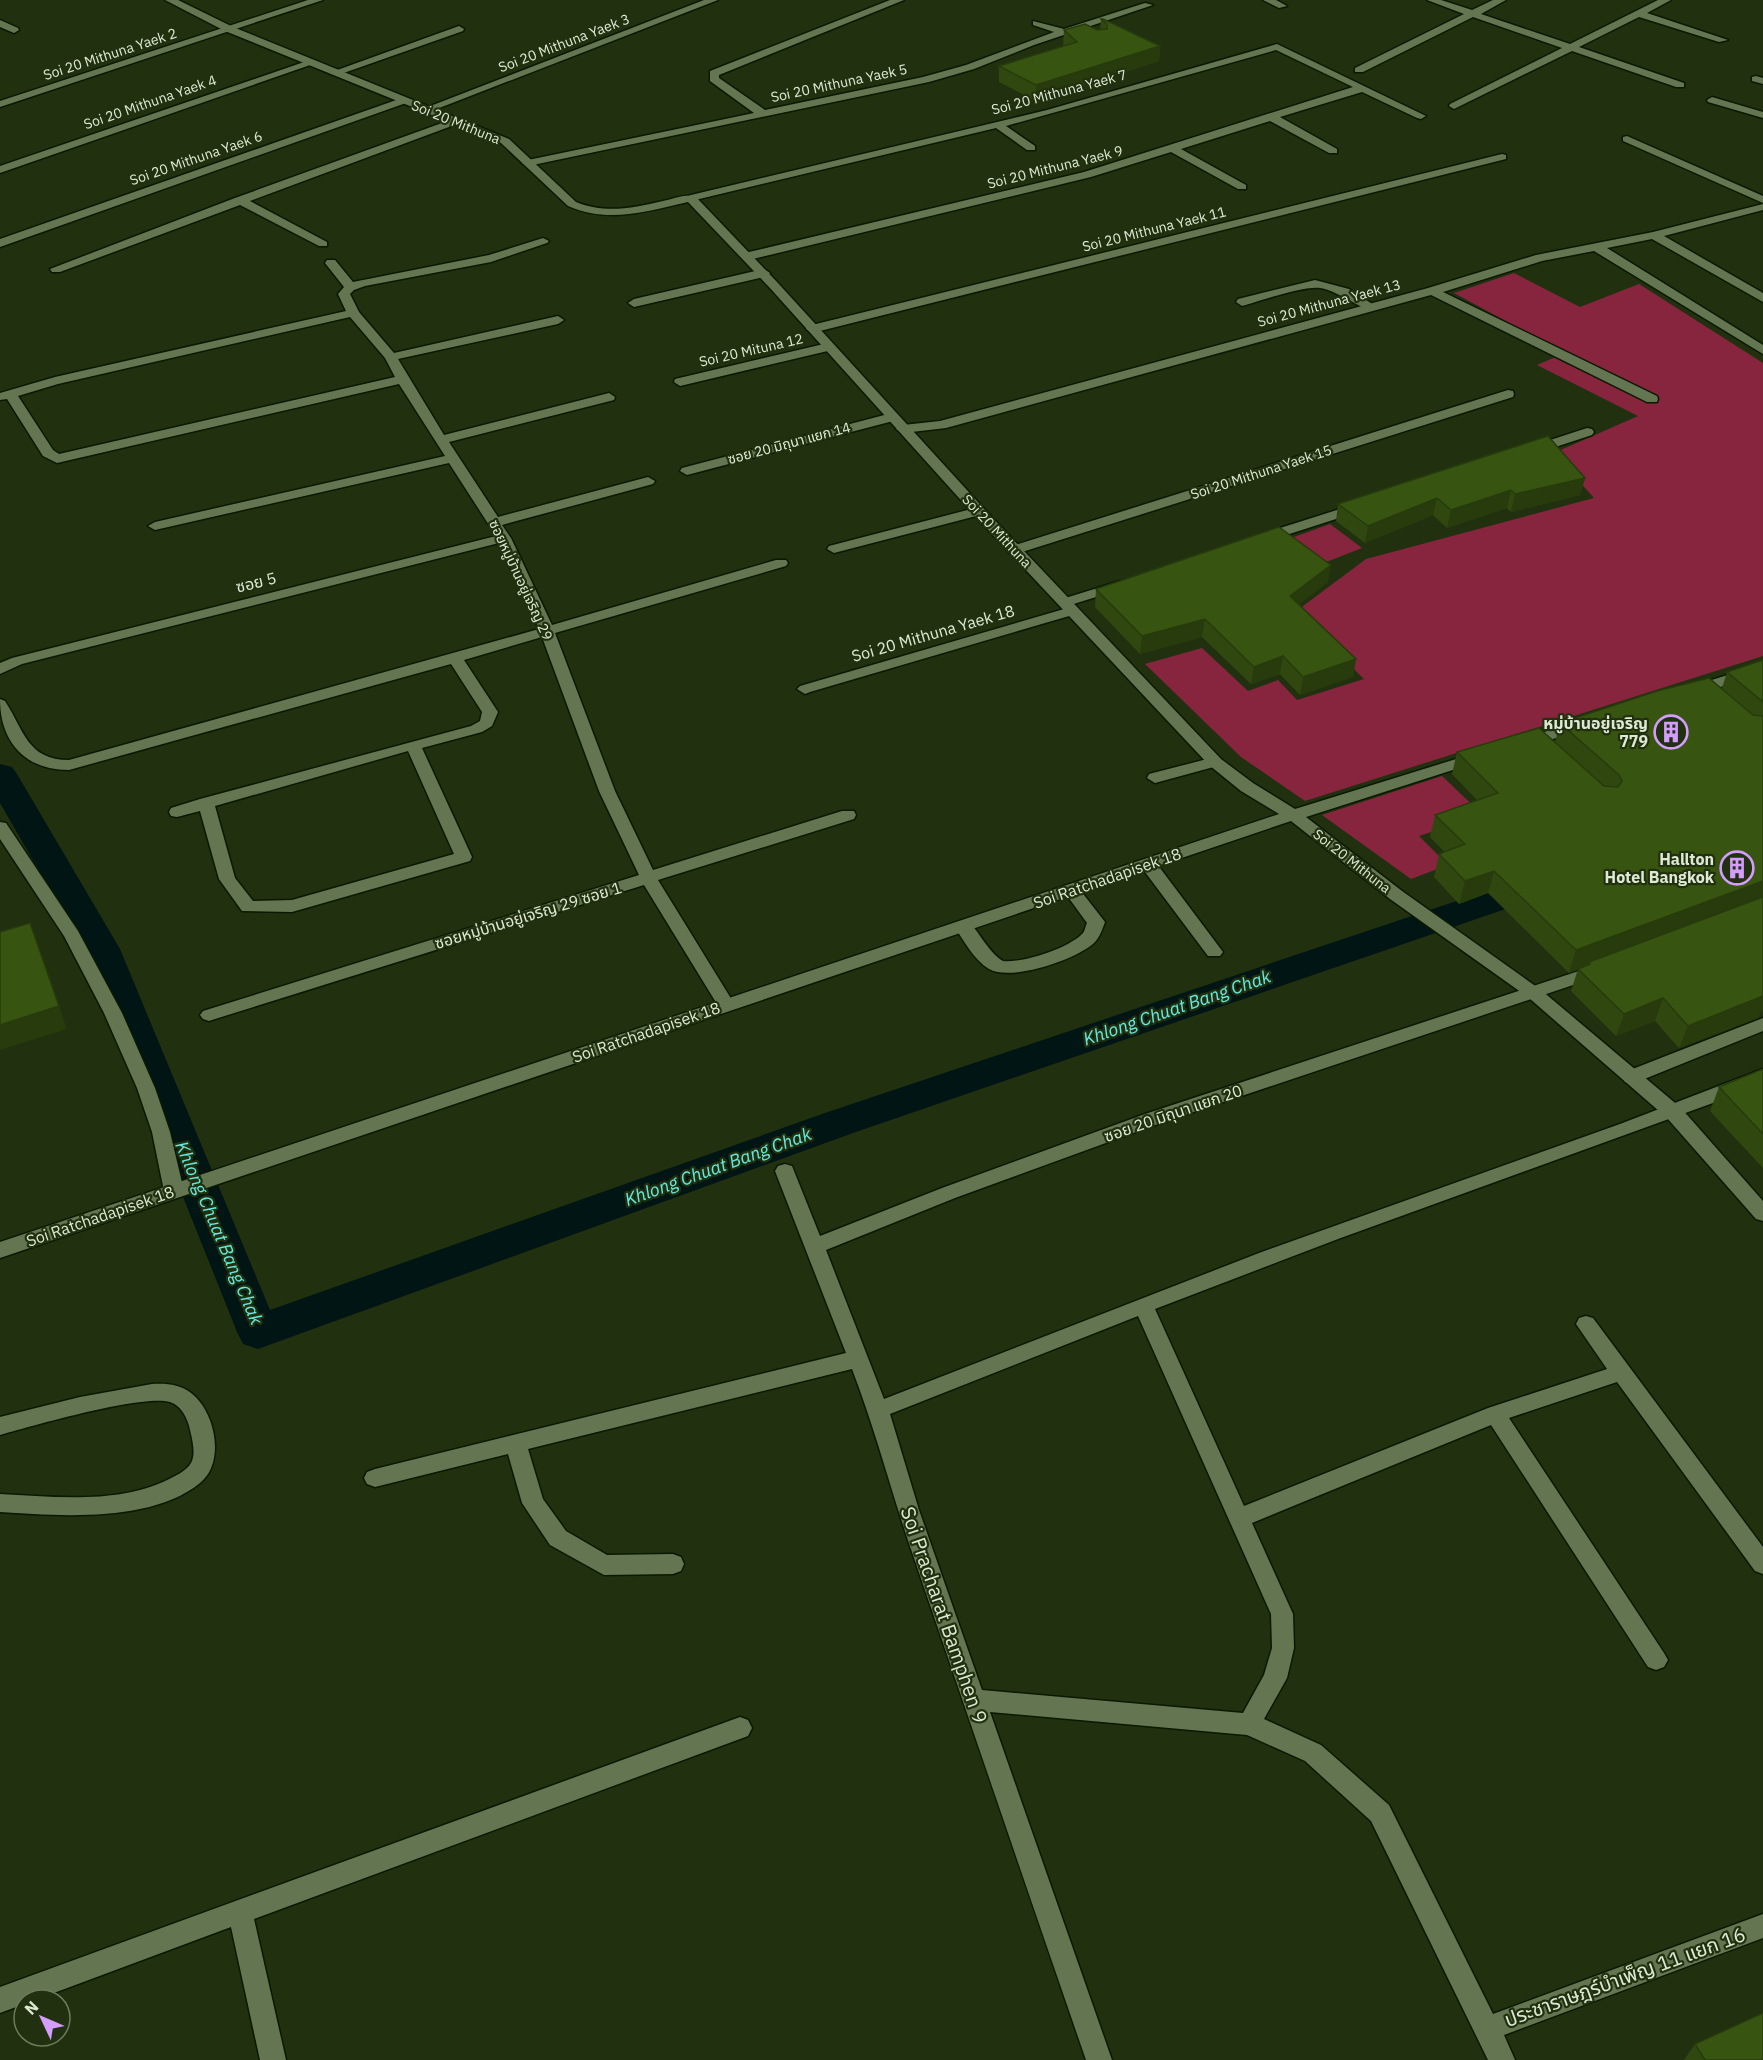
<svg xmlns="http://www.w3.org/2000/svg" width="1763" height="2060" font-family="'IBM Plex Sans','Noto Sans Thai',sans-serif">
<rect width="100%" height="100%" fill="#21310f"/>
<path fill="#87253e" d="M1514,273L1580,307L1639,284L1763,363V656L1305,801L1241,757L1145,664L1202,648L1248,691L1278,680L1297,700L1364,679L1295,612L1366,559L1594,498L1554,453L1638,416L1537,365L1565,353L1454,293Z
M1330,524L1362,548L1316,566L1283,541Z
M1442,776L1483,815L1419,836L1448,865L1411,879L1322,815Z"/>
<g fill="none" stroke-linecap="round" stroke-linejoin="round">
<path fill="#001514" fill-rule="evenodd" d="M0,764L12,767L17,774L120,949L270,1310L825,1113L1531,876L1543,872L1555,876L1561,884L1555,892L853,1133L258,1349L243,1344L237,1332L84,949L0,803Z"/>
<g stroke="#0a1900" stroke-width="3">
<path id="service" d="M459,26L464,29L463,31L338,75L329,73Z
M1756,76L1763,78V84L1752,81V77Z
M1712,97L1763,112V118L1708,102L1707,100Z
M1627,136L1763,196V203L1623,141V137Z
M1315,280L1349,289L1377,307L1375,310C1364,312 1337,290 1320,288C1303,286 1260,301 1242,306L1236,302L1238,299Z
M1215,757L1223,762L1221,765L1155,783L1147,778L1149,774Z
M0,822L6,823L78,931L122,1013L155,1088L170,1132L184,1191L181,1196L174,1198L167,1196L164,1191L152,1132L137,1088L104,1013L64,936L0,839Z
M1148,859L1154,860L1223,952L1220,956H1208L1142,868L1140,864L1142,860Z
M1071,884L1077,886L1105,922C1102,930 1100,937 1094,943C1077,959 1012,982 989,969C974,960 964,941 954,926L957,922C961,921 963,920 967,921C975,924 988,953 1003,961C1023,963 1066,949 1081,935C1085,932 1085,927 1087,923L1063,890L1065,886Z
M1763,1018V1031L1637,1082L1631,1084L1625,1082L1622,1077L1625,1072Z
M152,1384C165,1383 180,1384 191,1393C215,1411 226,1462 200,1483C151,1523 59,1516 0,1512V1494C56,1497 124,1505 175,1476C181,1473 189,1468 192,1461C195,1453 193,1443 191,1434C189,1422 183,1406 170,1402C142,1394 32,1426 0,1435V1417L80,1397Z"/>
</g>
<g stroke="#0a1900" stroke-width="3">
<path id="minor" d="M308,0H323L0,107V101Z
M704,0H718L429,112H421L420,110Z
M890,0H904L719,75V78L765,110L923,77L966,65L1054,32L1033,25V21L1064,29L1145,3L1153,5L1034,45L974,69L929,82L528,166L522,163L528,160L754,113L710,81V71Z
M1263,0H1276L1287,6L1279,8Z
M1427,0H1441L1472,10L1493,0H1506L1481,14L1570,44L1658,0H1671L1647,13L1728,40L1719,42L1639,17L1579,47L1684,83V87H1676L1572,51L1454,109L1449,106L1450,104L1562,48L1473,17L1363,72H1355V68L1464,14Z
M0,20L18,28L19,30L14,33L0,27Z
M1277,44L1426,116L1421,119L1417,118L1362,92L1280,117L1337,149V153H1329L1270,121L1181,149L1246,185V189H1238L1171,152L1091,177L749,260L743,256L749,252L1084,172L1353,87L1276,50L1006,126L1035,146V150H1027L996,128L691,201L685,198L691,195L1047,110Z
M307,61L316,63L0,173V166Z
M402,98L407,101L406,103L0,247V239Z
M453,119L458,122L457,124L250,201L327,242V246H319L240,205L60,272H52L50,269L235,198Z
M1502,154L1506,155V159L812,333L806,329L808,326Z
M1763,204V210L1664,236L1763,293V302L1652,239L1607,248L1763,345V354L1594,251L1542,261L1443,292L1657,396L1658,399L1657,402H1647L1431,295L946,428L903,433L896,429L903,425L940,421L1428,288L1536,255L1653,232Z
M543,238L549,241L547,243L491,262L365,286L354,290L350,294L359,312L394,353L558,316L564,320L558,324L398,359L444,435L609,393L615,397L614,400L449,442L498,517L648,477L655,481L653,484L502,525L511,538L552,625L776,560H786L788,563L786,566L555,633L615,791L653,870L842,811H854L856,815L854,819L658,880L735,1005L732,1009L726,1011L720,1009L644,885L215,1019L209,1021L203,1019L200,1015L203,1011L639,875L599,791L542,637L464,660L498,712L492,726L482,732L422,748L472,857L470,861L292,912L242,911L219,879L200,811L177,817L171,816L169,812L171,808L200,799L471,726L480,721L482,712L451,664L69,770C25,770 0,742 0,699L5,701C24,730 27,760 69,760L539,629L499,543L22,664L0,674V663L12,658L496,536L449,463L155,530L148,526L155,522L445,456L399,384L57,463L43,456L7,399L0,400V393L55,377L346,311L338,294L344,287L325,263L327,260H335L353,282L489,255ZM350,317L385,358L395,377L59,454L53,450L18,396L58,384ZM408,751L454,854L292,900L253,901L235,878L215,806Z
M764,269L770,273L768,276L634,307L628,303L634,299Z
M828,343L832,344L834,347L832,350L680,386L674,382L675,379Z
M1508,390L1513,391L1514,394L1513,397L1019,553H1009L1007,550L1009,547Z
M892,413L899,417L897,420L687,475L680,471L682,468Z
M1587,428L1592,429L1594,432L1592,435L1531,455L1524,451L1526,448Z
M1359,503L1364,504L1366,507L1364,510L1268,541H1258L1256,538L1258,535Z
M979,507L986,511L984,514L834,553L827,549L829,546Z
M1120,581L1125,582L1127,585L1125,588L1064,607L1057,603L1059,600Z
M1071,607L1078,611L1076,614L810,692L805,694L797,689L800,686Z
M1597,965L1603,967L1606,971L1603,975L1158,1124L955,1198L826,1250L884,1399L1259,1253L1620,1124L1763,1069V1083L1724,1099L1338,1239L1155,1309L1244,1506L1488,1408L1607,1369L1576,1324L1579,1318L1586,1316L1593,1318L1763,1547V1574L1755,1571L1617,1382L1509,1418L1664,1653L1668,1660L1664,1667L1656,1670L1648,1667L1491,1425L1252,1523L1293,1614L1294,1648L1287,1678L1264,1719L1321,1745L1389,1805L1493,2014L1763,1914V1938L1504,2035L1515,2060H1488L1371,1821L1305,1761L1247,1735L990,1712L1112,2060H1086C1028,1892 971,1725 914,1558C892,1495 876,1431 852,1369L528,1449L543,1499L566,1531L607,1555L673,1554L681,1557L684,1564L681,1571L673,1574L604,1575L550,1545L522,1503L508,1454L375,1487L367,1484L364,1478L367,1472L375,1469L846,1353L775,1171L778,1166L785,1164L792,1166L820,1236L942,1188L1145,1114ZM1138,1316L1271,1614L1272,1648L1264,1675L1243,1713L982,1690L919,1510L890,1414Z
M740,1717L748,1720L752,1728L748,1736L254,1919L286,2060H260L231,1927L35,2000H24V2004L0,2013V1987Z"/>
</g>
<g stroke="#0a1900" stroke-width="3">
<path id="tertiary" d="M165,0H178L233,27L509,139L576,202C605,214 633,208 663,201C673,199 685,194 695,196L777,282L987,512L1221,759L1253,783L1295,809L1469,755H1481L1483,758L1481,761L1306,817L1402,891L1541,990L1681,1108L1763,1201V1221L1756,1219L1667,1118L1529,998L1390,899L1291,821L0,1258V1242L1279,814L1241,791L1209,765L977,518L769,287L688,202C647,211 609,224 568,206L501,143L225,31Z
M1763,664V674L1694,695L1686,690L1689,687Z
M1578,721L1586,726L1584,729L1525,748L1517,743L1519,740Z"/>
</g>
<use href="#service" fill="#637651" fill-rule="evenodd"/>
<use href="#minor" fill="#637651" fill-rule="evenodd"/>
<use href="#tertiary" fill="#637651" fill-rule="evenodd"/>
</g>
<path fill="#30480f" d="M1101,19L1160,46L1159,61L1036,101L999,82V66L1063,46L1064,30L1100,29Z
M1585,478L1580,495L1511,512L1507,508L1447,528L1433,515L1365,543L1336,521L1338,504Z
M1328,582L1299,604L1356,659L1353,677L1300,695L1280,674L1251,684L1202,637L1140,654L1095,607L1096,589Z
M1763,660V1010L1761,1011L1758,1018L1679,1048L1655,1021L1616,1036L1571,991L1578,969L1569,973L1488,893L1459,904L1434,877L1439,854L1445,852L1430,837L1435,815L1477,800L1452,774L1457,752L1555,742L1560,723L1722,688L1727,672Z
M1763,1069V1168L1710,1111L1719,1087Z
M1695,2044L1763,2060H1684Z"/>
<path fill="#273b0c" d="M1160,46L1159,61L1036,101V85Z
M1585,478L1580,495L1511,512L1515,494Z
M1511,490L1507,508L1447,528L1451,510Z
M1437,498L1433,515L1365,543L1368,526Z
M1331,565L1328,582L1288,613L1290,596Z
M1205,619L1202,637L1140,654L1142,636Z
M1283,656L1280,674L1251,684L1254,667Z
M1356,659L1353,677L1300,695L1303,677Z
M1494,871L1488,893L1459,904L1465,881Z
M1763,881V901L1589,962L1588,966L1569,973L1576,950Z
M30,923L67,1029L0,1050V1025Z
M1763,990V1010L1761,1011L1758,1018L1679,1048L1688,1026Z
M1663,998L1655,1021L1616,1036L1624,1014Z"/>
<path fill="#385411" stroke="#273b0c" stroke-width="1.5" d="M1101,19H1103L1160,46L1036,85L999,66L1077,42L1064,30L1085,24L1097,30L1107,29V24Z
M1548,436L1585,478L1515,494L1511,490L1451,510L1437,498L1368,526L1338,504Z
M1279,527L1331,565L1290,596L1356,659L1303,677L1283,656L1254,667L1205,619L1142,636L1096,589Z
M1763,660V702L1727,672Z
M1709,678L1753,715L1763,716V881L1576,950L1494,871L1465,881L1439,854L1465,844L1435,815L1498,793L1457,752L1539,728L1604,786L1618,787L1622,781L1619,775L1560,723L1657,691Z
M1763,897V996L1688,1026L1663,998L1624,1014L1578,969L1590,964L1589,962Z
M30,923L59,1006L0,1025V932Z
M1763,1069V1134L1719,1087Z
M1763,2013V2060H1705L1695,2044Z"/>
<defs>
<g id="building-ring" transform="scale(1.725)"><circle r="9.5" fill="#21310f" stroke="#d49cfc" stroke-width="1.5"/><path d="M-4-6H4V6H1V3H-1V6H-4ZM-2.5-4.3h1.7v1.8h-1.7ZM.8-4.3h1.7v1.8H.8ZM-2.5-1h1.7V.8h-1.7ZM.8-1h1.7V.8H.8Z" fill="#d49cfc"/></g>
</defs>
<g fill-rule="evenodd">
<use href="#building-ring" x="1671" y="732"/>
<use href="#building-ring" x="1737" y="868"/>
</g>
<g text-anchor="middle" stroke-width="4.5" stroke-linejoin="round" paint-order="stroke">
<g font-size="14" fill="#dee9d4" stroke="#21310f">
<text transform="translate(564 43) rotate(-21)" y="5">Soi 20 Mithuna Yaek 3</text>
<text transform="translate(110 54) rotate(-18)" y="5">Soi 20 Mithuna Yaek 2</text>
<text transform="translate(839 83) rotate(-12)" y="5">Soi 20 Mithuna Yaek 5</text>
<text transform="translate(1059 92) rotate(-15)" y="5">Soi 20 Mithuna Yaek 7</text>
<text transform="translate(150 102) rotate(-19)" y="5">Soi 20 Mithuna Yaek 4</text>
<text transform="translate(456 122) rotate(22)" y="5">Soi 20 Mithuna</text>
<text transform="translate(196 158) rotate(-19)" y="5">Soi 20 Mithuna Yaek 6</text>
<text transform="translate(1055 167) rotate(-14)" y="5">Soi 20 Mithuna Yaek 9</text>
<text transform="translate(1154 229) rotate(-14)" y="5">Soi 20 Mithuna Yaek 11</text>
<text transform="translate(1329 303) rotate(-15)" y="5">Soi 20 Mithuna Yaek 13</text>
<text transform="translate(751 350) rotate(-13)" y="5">Soi 20 Mituna 12</text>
<text transform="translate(789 443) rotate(-15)" y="5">ซอย 20 มิถุนา แยก 14</text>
<text transform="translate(1261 472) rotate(-18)" y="5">Soi 20 Mithuna Yaek 15</text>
<text transform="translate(997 531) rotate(47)" y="5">Soi 20 Mithuna</text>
<text transform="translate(521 580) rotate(65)" y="5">ซอยหมู่บ้านอยู่เจริญ 29</text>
<text transform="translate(1352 861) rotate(38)" y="5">Soi 20 Mithuna</text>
</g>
<g font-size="16" fill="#dee9d4" stroke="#21310f">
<text transform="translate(256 582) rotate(-14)" y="6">ซอย 5</text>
<text transform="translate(933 633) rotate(-16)" y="6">Soi 20 Mithuna Yaek 18</text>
<text transform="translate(1107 878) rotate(-19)" y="6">Soi Ratchadapisek 18</text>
<text transform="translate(528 915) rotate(-17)" y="6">ซอยหมู่บ้านอยู่เจริญ 29 ซอย 1</text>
<text transform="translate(646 1032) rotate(-19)" y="6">Soi Ratchadapisek 18</text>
<text transform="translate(1173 1113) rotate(-19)" y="6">ซอย 20 มิถุนา แยก 20</text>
<text transform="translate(100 1216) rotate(-19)" y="6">Soi Ratchadapisek 18</text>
</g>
<g font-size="16" font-weight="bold" fill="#dee9d4" stroke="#21310f" text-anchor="end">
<text x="1648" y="729">หมู่บ้านอยู่เจริญ<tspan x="1648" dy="18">779</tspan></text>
<text x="1714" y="865">Hallton<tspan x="1714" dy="18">Hotel Bangkok</tspan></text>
</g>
<g font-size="18" font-style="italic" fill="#65e9e2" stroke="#21310f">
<text transform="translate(1177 1008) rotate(-19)" y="6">Khlong Chuat Bang Chak</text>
<text transform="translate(718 1167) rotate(-20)" y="6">Khlong Chuat Bang Chak</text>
<text transform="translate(219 1233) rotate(67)" y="6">Khlong Chuat Bang Chak</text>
</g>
<g font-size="20" fill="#dee9d4" stroke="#21310f">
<text transform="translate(944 1615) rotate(71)" y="7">Soi Pracharat Bamphen 9</text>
<text transform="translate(1625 1977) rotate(-20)" y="7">ประชาราษฎร์บำเพ็ญ 11 แยก 16</text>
</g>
</g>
<g transform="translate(42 2018) rotate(314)"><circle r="28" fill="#21310f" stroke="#6d7b5e" stroke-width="1.5"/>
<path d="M0-4.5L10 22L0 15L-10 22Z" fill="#d49cfc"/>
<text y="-9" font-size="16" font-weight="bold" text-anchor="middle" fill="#dee9d4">N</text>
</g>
</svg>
